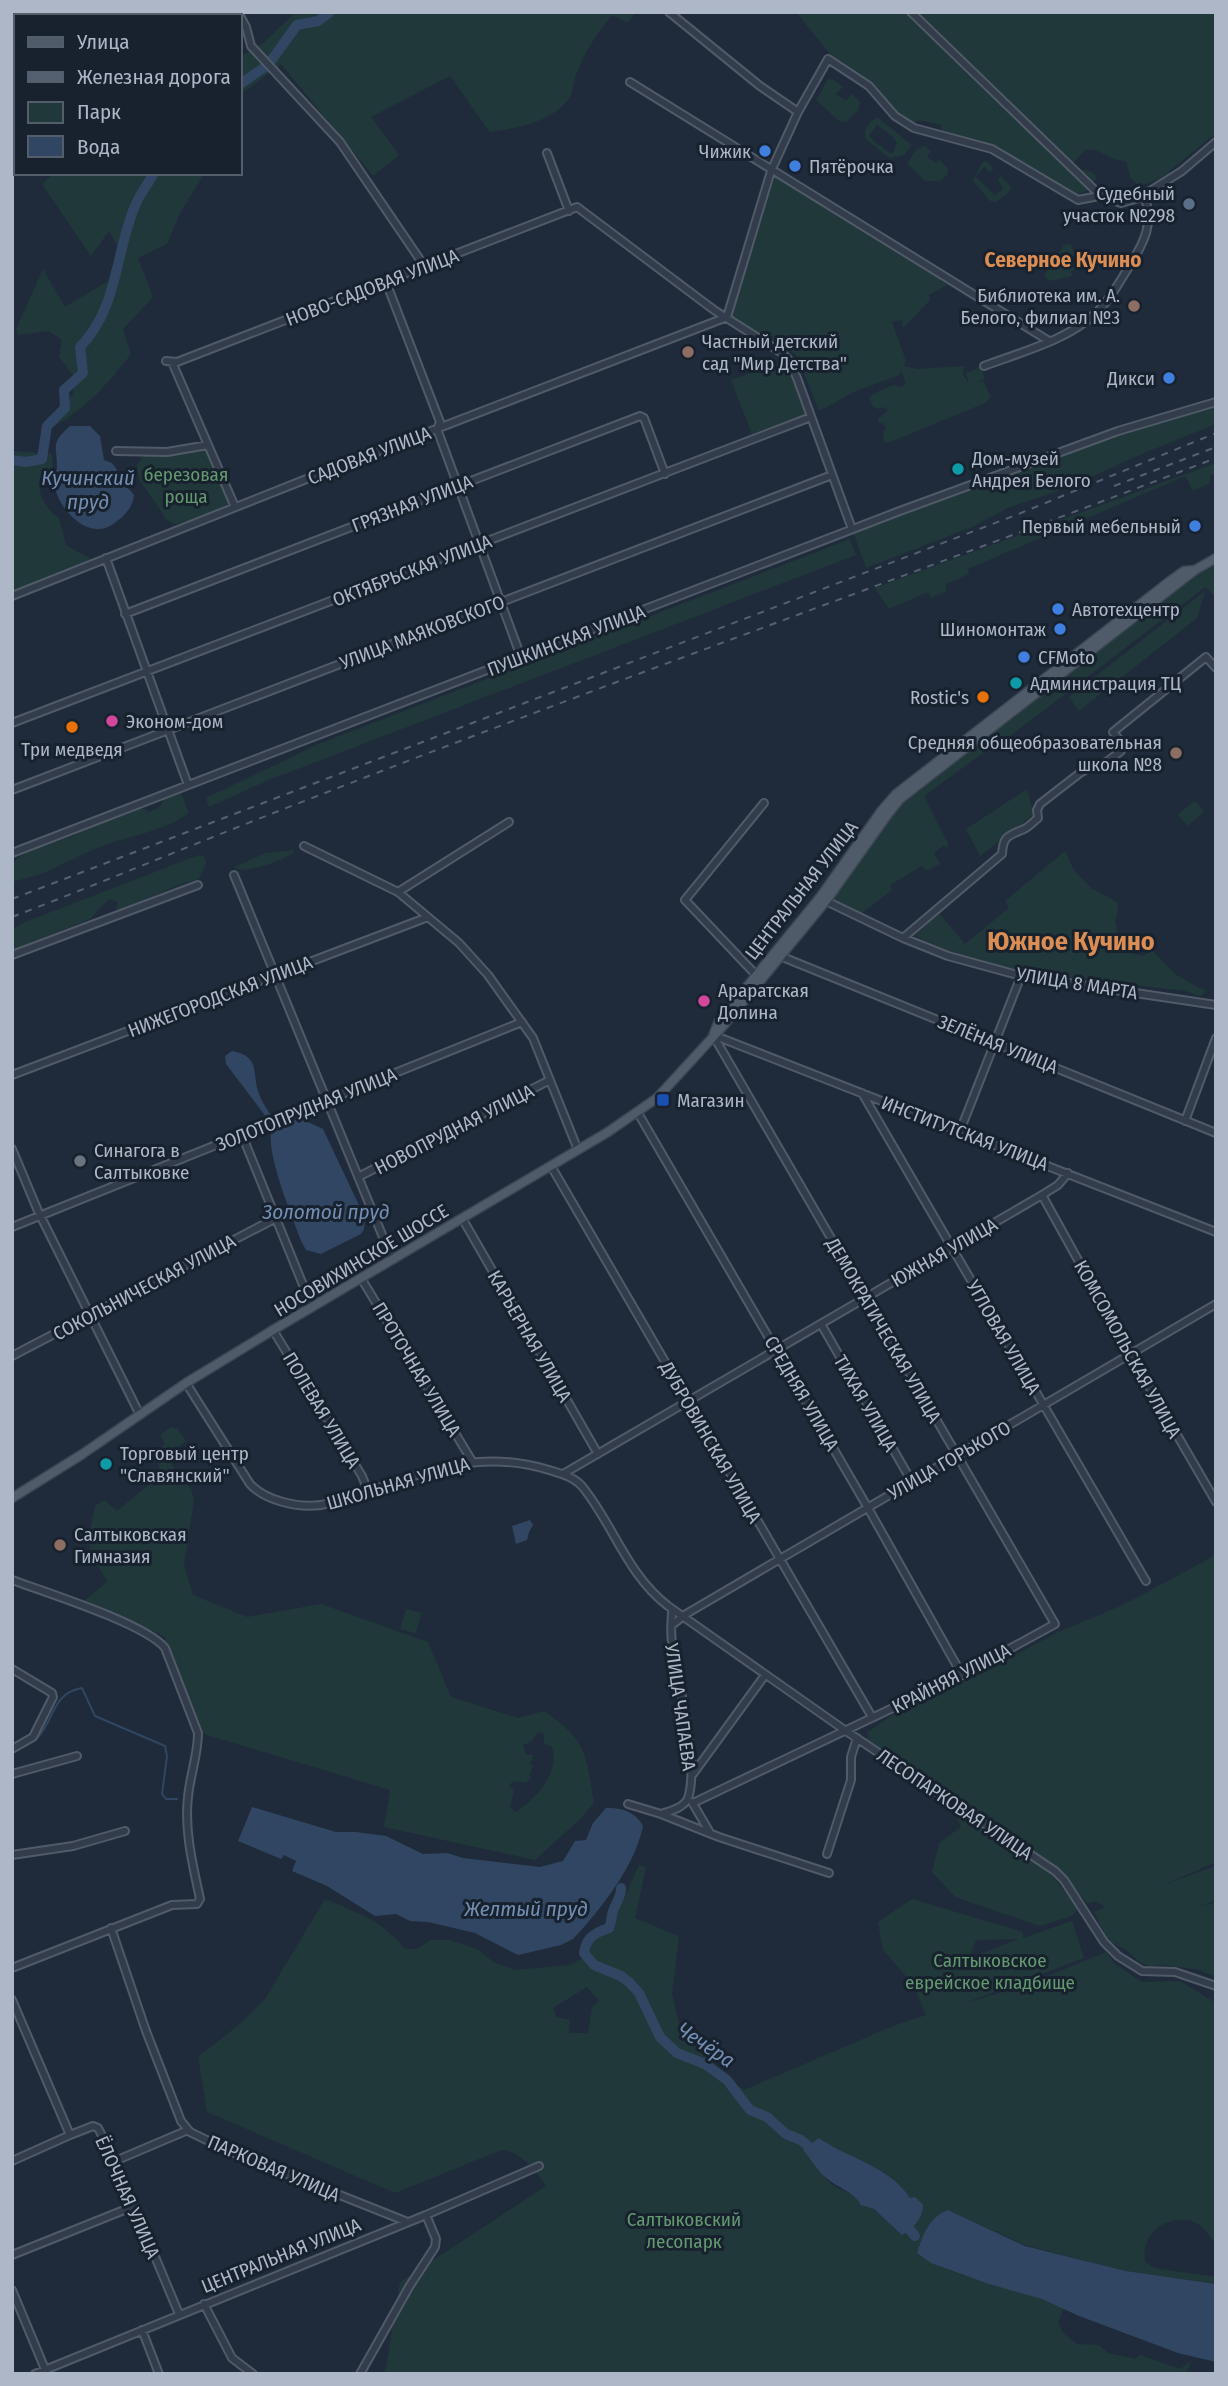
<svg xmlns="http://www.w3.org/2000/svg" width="1228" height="2386" font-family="'Fira Sans Condensed',sans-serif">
<rect width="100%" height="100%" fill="#1f2b3a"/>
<path fill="#21383b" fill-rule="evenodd" d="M296,12H636L627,23L612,15C597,34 584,52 576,75C573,82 573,94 568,100C549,123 517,128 490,132L450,76L371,117L399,155L373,176L281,64L240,95V57L263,43Z
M796,12H1216V133L1161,178L1139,186L1131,178L1126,161C1105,161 1102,147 1085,150L1070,167L1074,171C1084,169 1090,169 1097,177C1089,187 1089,194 1074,194L997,146L941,130V125L918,120L914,123L899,113L867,81L835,60Z
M828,79L834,80L843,87L836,94L846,101L852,94L860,102L858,110L847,122L839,121L816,100Z
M878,118L912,145L904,155L889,158L865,138C864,130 870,119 878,118ZM877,125L892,136L897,143L893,153H890L880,145L879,146L869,136Z
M925,146L931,152L927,157L936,163L939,159L948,169L947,175L940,181H925L907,163L917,149Z
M986,161L994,168L990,172L984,167L976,177L995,195L1003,189L998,179L1001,176L1011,187L1009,192L996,202L990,201L973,181L981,164Z
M54,173H205L180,213L167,244L138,258L153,297L123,329L131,354C107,385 89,405 55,426L48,419L73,394V375L59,357L62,340L48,331L18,335L16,329L43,269L65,307L108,281L118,247L109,231L91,256L42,184Z
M775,177L941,278L940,280L947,285L929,295L930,300L903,328L902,320L892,322L906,361L904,366L917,369L964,366L963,375L969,384L966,373L981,367L985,379L974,384L983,381L991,397L985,403L888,443L884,441L883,432L886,428L883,423H879L878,419L888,410L883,407L879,409L873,407L869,399L873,394L893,385L901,387L906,384L901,371L899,375L856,391L819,411L797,356L788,349L785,350L731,316Z
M1071,244L1075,257L1072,258L1075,270L1071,271L1072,276L1050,281L1044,276L1064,245Z
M786,360L805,414L752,434L731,380Z
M1216,404V424L1144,453L1087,479L1085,477L1066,485L1067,488L1010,507L972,527L866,568L853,532L1124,432Z
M208,445L230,502L227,506L190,521L175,524L167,520L139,479L137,465L144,455Z
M14,451L52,454L53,469L40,477C37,495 45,508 59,518L66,545L91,559L12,594Z
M1216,463V473L1210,476L1209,484L1193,491L1186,477H1183L968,569L969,574L946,584V591L931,598L928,592L889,609L875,588Z
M850,539L856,555L269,780L209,807L206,798L321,743Z
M1213,564L1216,565V597L1205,587L1005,740L990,748L924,796L948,844L946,848L944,845L934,853L940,864L926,871L922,866L890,885L892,890L861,914L835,901L832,898L896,805L1189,578Z
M1205,591L1197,618L1079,711L1069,697Z
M1027,789L1034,814L980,856L966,829Z
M178,792L181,793L189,813C165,830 135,835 108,844C89,851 71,860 53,869C41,875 26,878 12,882C12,878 11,870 13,865C20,846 76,841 87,827L140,807L149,812L160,807C163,798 169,795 178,792Z
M1195,801L1204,812L1187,826L1178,814Z
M294,850L293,853C279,862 257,869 240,870L234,867L266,853Z
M1065,851L1074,870L1091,888L1117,902L1118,912L1115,920L1119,943L1130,953L1143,956L1152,950L1176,975L1207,992L1199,996L1185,991L1029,973L955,954L915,936L939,913L965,944L1009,908L1005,901Z
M199,855L204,856L206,863L199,879L181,884L120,910L116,909L118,902L109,899L90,919L12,950V929L25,922Z
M171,1427L177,1428L186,1441L175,1449L171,1464L191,1489L194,1501L184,1565L193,1595L247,1617L321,1604L428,1642L451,1697L518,1718L544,1711C588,1742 585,1751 594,1803L578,1821L535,1860L384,1827L390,1790L204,1734L164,1636L84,1601L108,1581C85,1549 87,1545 95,1506L104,1500L117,1511L159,1476L158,1451L165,1444L160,1435ZM538,1732L544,1734V1744L552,1747C560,1774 536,1798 516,1812L510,1807L514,1790L509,1785L513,1781L525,1783L531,1779L529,1775L533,1766L529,1762L532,1761L533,1755H526L523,1745L531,1742Z
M1216,1555V1862L1163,1885L1216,1866V1900L1199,1907L1216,1902V1977L1200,1970L1164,1965L1149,1966L1141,1963L1125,1949L1108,1941L1094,1912L1105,1907L1095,1901L1088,1904L1063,1874L1052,1866L1048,1870L1078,1908L1072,1916L1040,1926L955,1897L932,1872L939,1843L961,1827L947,1794L867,1740L868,1732L894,1714L980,1674L1056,1633L1123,1605Z
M406,1609L421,1613L416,1633L400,1629Z
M639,1865L646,1867L635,1918L679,1936L672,1994L680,2028L728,2078L744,2090L893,2026L926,2015L913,1984L883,1950L878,1922L912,1899L1023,1932V1938L1072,1921L1084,1958L962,2004L1026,1985L1106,1952L1115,1964L1142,1982L1180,1981L1216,2003V2245C1210,2237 1203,2224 1192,2221C1166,2215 1141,2233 1145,2261L1154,2268L1216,2277V2284L1126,2271L1025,2245L948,2210L922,2239L918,2253C961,2281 1016,2287 1064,2308L1058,2323L1063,2333L1077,2344L1099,2345L1108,2353L1135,2359L1140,2355L1180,2369L1191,2361L1186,2374H385L400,2282L546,2186C537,2172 520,2150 501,2150L395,2193L207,2112L198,2057L241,2023L265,1999L325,1899C358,1913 383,1921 405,1949H417L431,1940H449L477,1949L493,1962L515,1970L570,1965L585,1957L592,1943L611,1927ZM1018,1939L970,1958L969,1957L976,1940ZM587,1987L599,2001L592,2007L588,2033H569L570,2020L556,2017L553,2008ZM819,2139C848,2159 890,2165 910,2198L901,2232L874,2209L862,2205C858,2196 852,2195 844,2191C817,2179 817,2165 819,2139Z"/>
<path fill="#314662" d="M70,426H90L100,436L104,460L112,463L117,470L114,475C120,483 129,487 134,495C132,507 129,510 121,518C114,524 106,530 97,529C76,529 53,499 54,479C54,475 56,472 57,468C57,444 50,444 70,426Z
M232,1051C262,1057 251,1073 259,1094C263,1105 271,1115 277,1124L301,1119L323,1129L365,1218L364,1229L361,1234L321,1254L306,1250L301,1241C293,1217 262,1147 273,1126L226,1064L225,1056Z
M530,1520L533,1525L529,1532L527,1540L516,1544L512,1526Z
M252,1807L336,1832H356L386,1836L423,1854L447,1853L463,1858L540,1867L563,1861L575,1841L586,1840L593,1823L606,1808C621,1807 636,1812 643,1826C635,1866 601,1909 573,1939L561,1945L518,1955L475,1933L428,1922L410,1921L396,1914L375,1916L327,1886L292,1871L296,1861L284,1855L281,1859L238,1841Z
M819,2138C848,2159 889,2165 910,2198L915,2197L923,2205C923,2218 913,2229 902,2235L874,2209L861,2205C856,2193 836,2187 825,2177C818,2171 810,2158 803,2150Z
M948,2210L1025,2246L1126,2271L1216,2284V2362L1178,2353L1079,2316L1042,2299L989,2284L931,2263L917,2253C923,2235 929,2217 948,2210Z"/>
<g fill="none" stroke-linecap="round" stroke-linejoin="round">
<path stroke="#314662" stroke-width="2" d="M19,1748C26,1745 34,1742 39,1736C55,1717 53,1693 82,1688L95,1716L165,1746L167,1756L162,1794L166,1799H177"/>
<path stroke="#314662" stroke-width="10" d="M240,84L268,65L297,25L318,21L330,12
M12,460L26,462L42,459L47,426L65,408L64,390L83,373L80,347C118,309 115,253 135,206C139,195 148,184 154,173
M621,1888C621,1898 616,1902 613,1911C611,1917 612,1921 609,1928C594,1933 586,1938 584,1953L594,1965L621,1976L630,1983L639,1993L660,2037L677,2053L705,2064L727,2080L750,2110L767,2117L786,2134L801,2140L816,2153
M902,2220L915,2236"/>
<g stroke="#505a68" stroke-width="10">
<path id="minor" d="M669,12L760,86L798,112
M911,12L1101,196
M240,16L246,27L251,46L340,142L425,267
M630,82L1049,341
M547,153L569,211
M386,282L440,422L437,429L521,657
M727,317L771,171L798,112L828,59L869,86L895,116L914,128L992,149L1078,200L1099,196L1121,203L1139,198L1182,171L1216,142
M166,361L177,362L577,207L714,310L782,353L789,360L797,378L852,529
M172,362L235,507
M984,366C1021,352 1066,341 1096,313C1110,300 1120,281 1130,265C1145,241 1154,223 1144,195
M116,451L167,452L208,445
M106,558L188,785
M12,596L314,476L727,317
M125,614L640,416L644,418L665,474
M12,723L811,417
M12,790L832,475
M304,846L398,892L459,943L488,975L533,1038L578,1150
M12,853L897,512L1118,431L1216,402
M234,875L392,1259
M398,892L509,822
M826,901L903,938L948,956L1021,976L1216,1005
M903,938L1002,854C1003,835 1009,836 1024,829C1029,827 1034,821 1038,818L1037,810L1040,804L1080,773L1092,766L1104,764L1121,751L1122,743L1113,732L1206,657L1216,668
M12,955L198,885
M780,956L1216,1133
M756,975L685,900L764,803
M713,1035L1216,1232
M12,1075L428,917
M862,1093L1146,1581
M638,1113L868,1508L962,1675
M1185,1121L1216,1038
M960,1131L1021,976
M242,1135L312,1307
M12,1149L38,1211L140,1415
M551,1166L872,1717
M358,1177L550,1080
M1042,1195L1130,1354L1216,1502
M462,1218L598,1454
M12,1227L522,1022
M361,1278L472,1461
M821,1324L912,1482
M273,1330L362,1476L368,1491
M12,1356L276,1218
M186,1383L250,1484C266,1501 298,1508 321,1505C404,1486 460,1443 549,1470C562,1474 576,1477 585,1490C615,1529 628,1575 668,1606L846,1731L1055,1871L1064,1880L1104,1942L1118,1956L1142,1971L1175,1972L1216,1986
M563,1474L1042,1195L1058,1185L1068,1173
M12,1580C45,1592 146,1624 165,1648L198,1733C198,1755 190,1775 188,1797C184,1830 193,1866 200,1899L197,1904L172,1905L12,1968
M672,1625L686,1614L1216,1304
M12,1669L52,1693L53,1697L33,1737L12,1749
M12,1774L77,1756
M693,1774L765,1675
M692,1802L709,1831
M693,1803L962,1675L1055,1624L713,1035
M628,1804L661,1814L719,1837L829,1873
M661,1814C670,1811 684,1808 688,1798C700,1763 677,1680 672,1642C670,1631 672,1620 672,1609
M827,1854L851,1780V1757L857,1738
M12,1855L73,1846L125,1831
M111,1928L146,2031L181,2121L190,2132L229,2151L405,2221
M12,2000L70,2135L93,2126L98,2128L115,2161L179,2314
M12,2161L70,2135
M115,2161L188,2130
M12,2255L134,2206
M12,2290L47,2374
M204,2304L232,2358L253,2374
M142,2330L159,2374
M35,2374L426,2215L539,2166
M360,2374L409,2287L435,2247L436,2239L426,2215"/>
</g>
<g stroke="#3c4553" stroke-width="11">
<path id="major" d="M714,1033L719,1021L821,896L882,810L896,794L1170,581L1184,571L1195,570
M12,1498L81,1455L186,1383L273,1330L608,1132L657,1098L724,1025L826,901L888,814L900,799L1195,570L1216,558"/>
</g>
<use href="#minor" stroke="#333c4a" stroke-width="6"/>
<use href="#major" stroke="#505b6a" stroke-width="8"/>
<path stroke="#546071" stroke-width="2" stroke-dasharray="7 7" stroke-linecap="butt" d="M1114,486L1216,447
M12,899L1016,515L1216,433
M12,917C111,879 208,838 307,800C609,682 914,574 1216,458"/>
</g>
<g fill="#3f7fe0" stroke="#18222e" stroke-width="2.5">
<circle cx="765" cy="151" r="7"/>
<circle cx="795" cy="166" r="7"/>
<circle cx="1169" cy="378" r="7"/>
<circle cx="1195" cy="526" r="7"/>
<circle cx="1058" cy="609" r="7"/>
<circle cx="1060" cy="629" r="7"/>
<circle cx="1024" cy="657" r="7"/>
</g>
<circle fill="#5c6f8a" stroke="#18222e" stroke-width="2.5" cx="1189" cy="204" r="7"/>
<g fill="#8d6e63" stroke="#18222e" stroke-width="2.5">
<circle cx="1134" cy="306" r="7"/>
<circle cx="688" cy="352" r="7"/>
<circle cx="1176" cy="753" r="7"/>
<circle cx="60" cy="1545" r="7"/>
</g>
<g fill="#0f9aa8" stroke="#18222e" stroke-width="2.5">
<circle cx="958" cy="469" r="7"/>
<circle cx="1016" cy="683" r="7"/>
<circle cx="106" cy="1464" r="7"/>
</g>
<g fill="#e8710a" stroke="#18222e" stroke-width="2.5">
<circle cx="983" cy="697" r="7"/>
<circle cx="72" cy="727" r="7"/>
</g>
<g fill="#d1479c" stroke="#18222e" stroke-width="2.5">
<circle cx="112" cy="721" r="7"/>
<circle cx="704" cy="1001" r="7"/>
</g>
<rect fill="#1a4fb4" stroke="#18222e" stroke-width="2.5" x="656" y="1093" width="14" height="14" rx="3.5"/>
<circle fill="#6b7280" stroke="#18222e" stroke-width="2.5" cx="80" cy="1161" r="7"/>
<g text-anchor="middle" stroke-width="6" stroke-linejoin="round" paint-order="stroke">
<g font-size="19" fill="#adb7c7" stroke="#18222e" text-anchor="start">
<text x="751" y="158" text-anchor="end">Чижик</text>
<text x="809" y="173">Пятёрочка</text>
<text x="1175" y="200" text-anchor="end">Судебный<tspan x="1175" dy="22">участок №298</tspan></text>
<text x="1120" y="302" text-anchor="end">Библиотека им. А.<tspan x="1120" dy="22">Белого, филиал №3</tspan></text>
<text x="702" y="348">Частный детский<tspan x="702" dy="22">сад "Мир Детства"</tspan></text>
<text x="1155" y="385" text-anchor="end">Дикси</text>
<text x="972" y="465">Дом-музей<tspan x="972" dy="22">Андрея Белого</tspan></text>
<text x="1181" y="533" text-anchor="end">Первый мебельный</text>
<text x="1072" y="616">Автотехцентр</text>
<text x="1046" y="636" text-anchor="end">Шиномонтаж</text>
<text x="1038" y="664">CFMoto</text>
<text x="1030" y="690">Администрация ТЦ</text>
<text x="969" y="704" text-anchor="end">Rostic's</text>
<text x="126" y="728">Эконом-дом</text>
<text x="1162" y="749" text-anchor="end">Средняя общеобразовательная<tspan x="1162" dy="22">школа №8</tspan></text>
<text x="72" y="756" text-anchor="middle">Три медведя</text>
<text x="718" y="997">Араратская<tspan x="718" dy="22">Долина</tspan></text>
<text x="677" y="1107">Магазин</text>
<text x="94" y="1157">Синагога в<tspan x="94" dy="22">Салтыковке</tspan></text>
<text x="120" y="1460">Торговый центр<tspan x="120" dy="22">"Славянский"</tspan></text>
<text x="74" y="1541">Салтыковская<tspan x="74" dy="22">Гимназия</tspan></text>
</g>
<g font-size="19" fill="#adb7c7" stroke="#18222e">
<text transform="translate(372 287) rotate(-21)" y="7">НОВО-САДОВАЯ УЛИЦА</text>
<text transform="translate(369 455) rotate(-21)" y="7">САДОВАЯ УЛИЦА</text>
<text transform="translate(412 503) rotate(-21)" y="7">ГРЯЗНАЯ УЛИЦА</text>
<text transform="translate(412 570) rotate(-21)" y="7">ОКТЯБРЬСКАЯ УЛИЦА</text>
<text transform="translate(422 632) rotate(-21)" y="7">УЛИЦА МАЯКОВСКОГО</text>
<text transform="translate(566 640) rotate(-21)" y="7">ПУШКИНСКАЯ УЛИЦА</text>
<text transform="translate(801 890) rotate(-52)" y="7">ЦЕНТРАЛЬНАЯ УЛИЦА</text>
<text transform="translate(1077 983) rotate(9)" y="7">УЛИЦА 8 МАРТА</text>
<text transform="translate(220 996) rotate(-21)" y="7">НИЖЕГОРОДСКАЯ УЛИЦА</text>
<text transform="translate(998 1044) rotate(22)" y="7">ЗЕЛЁНАЯ УЛИЦА</text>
<text transform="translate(306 1109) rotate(-22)" y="7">ЗОЛОТОПРУДНАЯ УЛИЦА</text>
<text transform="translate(454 1129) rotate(-27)" y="7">НОВОПРУДНАЯ УЛИЦА</text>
<text transform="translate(965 1133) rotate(21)" y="7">ИНСТИТУТСКАЯ УЛИЦА</text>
<text transform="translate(944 1252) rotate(-30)" y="7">ЮЖНАЯ УЛИЦА</text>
<text transform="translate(361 1260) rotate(-31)" y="7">НОСОВИХИНСКОЕ ШОССЕ</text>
<text transform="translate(144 1287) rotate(-28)" y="7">СОКОЛЬНИЧЕСКАЯ УЛИЦА</text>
<text transform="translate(884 1330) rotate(60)" y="7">ДЕМОКРАТИЧЕСКАЯ УЛИЦА</text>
<text transform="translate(530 1336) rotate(60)" y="7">КАРЬЕРНАЯ УЛИЦА</text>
<text transform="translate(1004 1337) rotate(60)" y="7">УГЛОВАЯ УЛИЦА</text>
<text transform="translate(1128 1349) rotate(61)" y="7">КОМСОМОЛЬСКАЯ УЛИЦА</text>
<text transform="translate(417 1369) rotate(59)" y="7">ПРОТОЧНАЯ УЛИЦА</text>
<text transform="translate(802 1393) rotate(60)" y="7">СРЕДНЯЯ УЛИЦА</text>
<text transform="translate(866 1403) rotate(60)" y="7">ТИХАЯ УЛИЦА</text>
<text transform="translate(322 1410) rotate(59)" y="7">ПОЛЕВАЯ УЛИЦА</text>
<text transform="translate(711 1442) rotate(60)" y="7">ДУБРОВИНСКАЯ УЛИЦА</text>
<text transform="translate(949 1460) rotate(-30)" y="7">УЛИЦА ГОРЬКОГО</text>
<text transform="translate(398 1483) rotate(-16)" y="7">ШКОЛЬНАЯ УЛИЦА</text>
<text transform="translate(951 1678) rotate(-27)" y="7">КРАЙНЯЯ УЛИЦА</text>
<text transform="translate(681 1707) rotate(82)" y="7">УЛИЦА ЧАПАЕВА</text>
<text transform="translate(955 1804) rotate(34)" y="7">ЛЕСОПАРКОВАЯ УЛИЦА</text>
<text transform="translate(274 2168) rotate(23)" y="7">ПАРКОВАЯ УЛИЦА</text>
<text transform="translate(128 2197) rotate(66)" y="7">ЁЛОЧНАЯ УЛИЦА</text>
<text transform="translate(281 2255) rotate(-22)" y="7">ЦЕНТРАЛЬНАЯ УЛИЦА</text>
</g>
<g font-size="19" fill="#63996f" stroke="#18222e">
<text x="186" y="481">березовая<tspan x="186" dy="22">роща</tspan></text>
<text x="990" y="1967">Салтыковское<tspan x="990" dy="22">еврейское кладбище</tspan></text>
<text x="684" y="2226">Салтыковский<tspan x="684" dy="22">лесопарк</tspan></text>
</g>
<g font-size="21" font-weight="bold" fill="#db8d53" stroke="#18222e">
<text x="1063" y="267">Северное Кучино</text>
</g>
<g font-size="21" font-style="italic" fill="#738eb2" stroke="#18222e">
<text x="88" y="485">Кучинский<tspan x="88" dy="24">пруд</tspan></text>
<text x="326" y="1219">Золотой пруд</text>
<text x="526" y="1916">Желтый пруд</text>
<text transform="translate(706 2045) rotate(34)" y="7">Чечёра</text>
</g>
<g font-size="26" font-weight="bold" fill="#db8d53" stroke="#18222e">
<text x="1071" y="950">Южное Кучино</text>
</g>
</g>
<rect width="1228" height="2386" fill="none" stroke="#adb7c7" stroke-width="28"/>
<rect x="14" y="14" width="228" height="161" fill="#18222e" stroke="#545e6b" stroke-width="2"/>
<rect x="28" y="37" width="35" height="10" fill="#505b6a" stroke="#545e6b" stroke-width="2"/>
<text x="77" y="49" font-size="21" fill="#adb7c7">Улица</text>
<rect x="28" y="72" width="35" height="10" fill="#546071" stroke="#545e6b" stroke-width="2"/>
<text x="77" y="84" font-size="21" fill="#adb7c7">Железная дорога</text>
<rect x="28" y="102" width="35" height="21" fill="#21383b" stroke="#545e6b" stroke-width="2"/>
<text x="77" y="119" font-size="21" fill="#adb7c7">Парк</text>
<rect x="28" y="136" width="35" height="21" fill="#314662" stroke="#545e6b" stroke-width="2"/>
<text x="77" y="154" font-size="21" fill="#adb7c7">Вода</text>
</svg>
